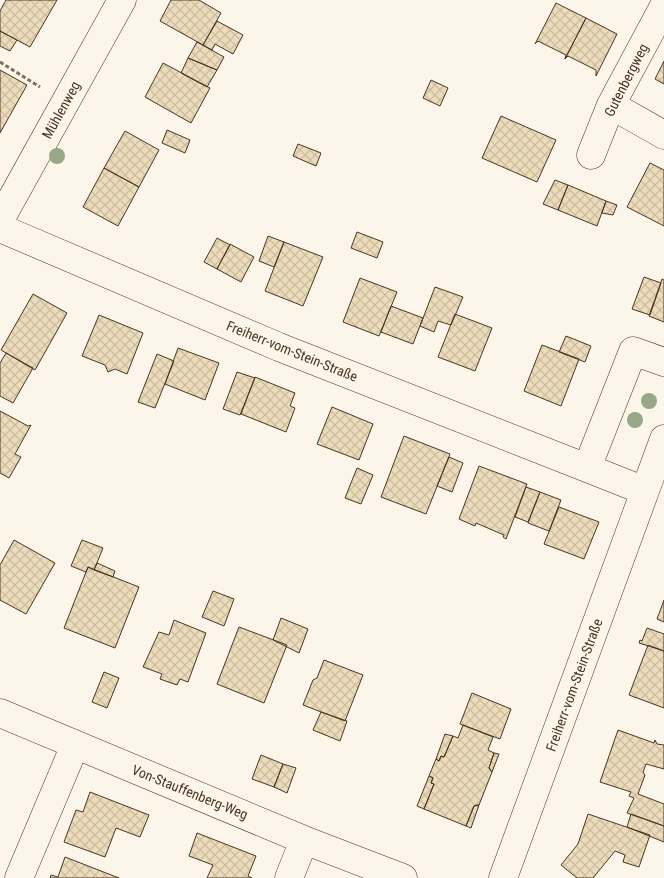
<svg xmlns="http://www.w3.org/2000/svg" width="664" height="878" font-family="'Roboto Condensed',sans-serif">
<defs>
<pattern id="building-cross-hatch" width="8" height="8" patternUnits="userSpaceOnUse" patternTransform="scale(1.25)"><rect width="8" height="8" fill="#ecdcbc"/><path d="M0 0l8 8M0 8l8-8" fill="none" stroke="#ccbda1"/></pattern>
</defs>
<rect width="100%" height="100%" fill="#fbf6e9"/>
<path fill="url(#building-cross-hatch)" stroke="#4a3520" d="M6,0H57L30,47L0,31V11Z
M171,0H199L221,13L203,45L160,21Z
M556,3L586,18L565,59L566,55L538,41L535,44Z
M586,18L617,34L596,76V70L568,56L565,59Z
M217,21L243,35L233,54L215,44L212,50L203,45Z
M0,31L17,40L10,51L0,46Z
M197,42L224,57L217,70L188,58Z
M188,58L217,70L207,87L181,73Z
M664,61V84L655,79Z
M163,63L210,88L191,123L145,97Z
M0,70L27,85L0,133Z
M431,80L448,88L440,106L423,98Z
M501,116L556,140L537,182L482,158Z
M167,130L190,140L185,153L162,143Z
M125,131L159,150L139,187L104,168Z
M298,144L321,153L316,166L293,156Z
M650,163L664,170V226L627,207Z
M104,168L139,187L118,226L83,207Z
M555,180L568,185L558,210L543,204Z
M568,185L606,201L597,226L558,210Z
M606,201L617,205L613,215L602,213Z
M357,232L383,242L377,258L351,248Z
M268,236L284,242L274,267L259,261Z
M217,238L230,245L217,269L204,262Z
M284,242L323,257L303,306L265,291Z
M230,244L254,257L241,282L217,269Z
M644,277L661,283L650,315L632,309Z
M360,278L397,292L379,336L343,322Z
M662,279L664,280V322L649,316Z
M435,287L463,297L451,325L438,321L434,332L420,326Z
M33,294L67,313L35,370L1,350Z
M391,306L423,318L413,344L381,332Z
M455,314L492,328L475,371L438,357Z
M99,315L143,333L127,374L115,369L108,372L105,365L82,356Z
M566,336L591,346L585,362L559,352Z
M542,345L579,359L561,406L524,391Z
M178,348L219,363L205,400L165,384Z
M6,353L33,368L13,403L0,396V363Z
M157,354L174,361L155,408L138,402Z
M237,372L255,378L240,415L223,409Z
M255,377L295,393L290,406L295,408L286,432L241,414Z
M332,407L373,424L359,460L317,444Z
M0,411L28,426L31,425L15,454L21,457L9,478L0,473Z
M404,436L450,454L426,514L381,497Z
M449,457L463,463L452,492L437,486Z
M479,466L527,484L506,539L503,537L504,535L476,523L475,526L459,519Z
M357,468L373,475L361,504L345,498Z
M526,487L540,492L528,522L515,517Z
M540,492L561,500L549,531L528,523Z
M559,507L599,522L584,559L544,544Z
M14,540L55,563L26,614L0,600V565Z
M82,540L103,548L94,570L88,567L86,572L71,566Z
M97,563L115,571L113,577L94,570Z
M88,567L139,587L115,648L64,628Z
M213,591L234,599L224,626L202,617Z
M664,600V622L657,619Z
M281,618L308,629L299,653L273,640Z
M174,620L206,633L188,682L180,679L177,685L160,679L162,674L143,667L159,632L169,635Z
M239,627L287,645L264,703L217,684Z
M647,628L664,634V651L639,643L640,640L642,641Z
M648,645L664,651V708L629,695Z
M324,660L363,675L345,721L303,705L313,680L317,678Z
M104,672L119,678L107,708L92,702Z
M472,693L511,709L500,739L460,724Z
M321,712L347,721L340,741L313,730Z
M463,725L493,737L488,750L494,753L489,768L492,772L479,805L474,806L466,826L424,809L434,784L431,783L433,778L429,776L436,759L439,761L441,756L444,757L453,736L458,738Z
M618,730L654,743L655,740L657,744L664,745V769L646,764L643,772L645,775L638,794L664,804V826L627,813L634,798L629,796L631,792L600,782Z
M445,734L453,736L444,757L441,756L439,761L436,759Z
M494,753L499,754L492,772L489,768Z
M261,755L283,764L274,787L252,779Z
M283,764L296,768L287,793L274,787Z
M429,776L433,778L431,783L434,784L424,809L417,806Z
M90,792L149,815L140,837L116,828L105,857L64,842L76,810L83,812Z
M477,805H479L471,828L466,826L474,806Z
M588,814L650,835L639,867L623,862L625,855L615,851L593,878H577L561,865L578,844Z
M631,814L664,826V842L627,827Z
M197,833L256,856L248,876L252,878H207L213,865L189,856Z
M65,857L119,878H50L51,875L58,877Z"/>
<g fill="none" stroke-linecap="round" stroke-linejoin="round">
<g stroke="#4a3520" stroke-width="29">
<path id="minor" d="M611,105L664,135
M591,155L611,105L664,6
M0,228L279,347L587,468
M645,491L587,468L633,351L664,362
M0,713L304,840L403,878
M19,878L75,745
M289,878L304,840
M503,878L664,439"/>
</g>
<g stroke="#4a3520" stroke-width="29">
<path id="major" d="M0,220L122,0"/>
</g>
<path stroke="#7f6f5c" stroke-width="3" stroke-dasharray="4 2.5" stroke-linecap="butt" d="M0,62L40,87"/>
<use href="#minor" stroke="#fbf6e9" stroke-width="28"/>
<use href="#major" stroke="#fbf6e9" stroke-width="28"/>
</g>
<g fill="#96a887">
<circle cx="57" cy="156" r="8"/>
<circle cx="649" cy="401" r="8"/>
<circle cx="635" cy="420" r="8"/>
</g>
<g text-anchor="middle" stroke-width="4" stroke-linejoin="round" paint-order="stroke">
<g font-size="14" fill="#4a3520" stroke="#fbf6e9">
<text transform="translate(626 80) rotate(-63)" y="5">Gutenbergweg</text>
<text transform="translate(61 110) rotate(-61)" y="5">Mühlenweg</text>
<text transform="translate(292 351) rotate(22)" y="5">Freiherr-vom-Stein-Straße</text>
<text transform="translate(574 685) rotate(-70)" y="5">Freiherr-vom-Stein-Straße</text>
<text transform="translate(190 792) rotate(22)" y="5">Von-Stauffenberg-Weg</text>
</g>
</g>
</svg>
